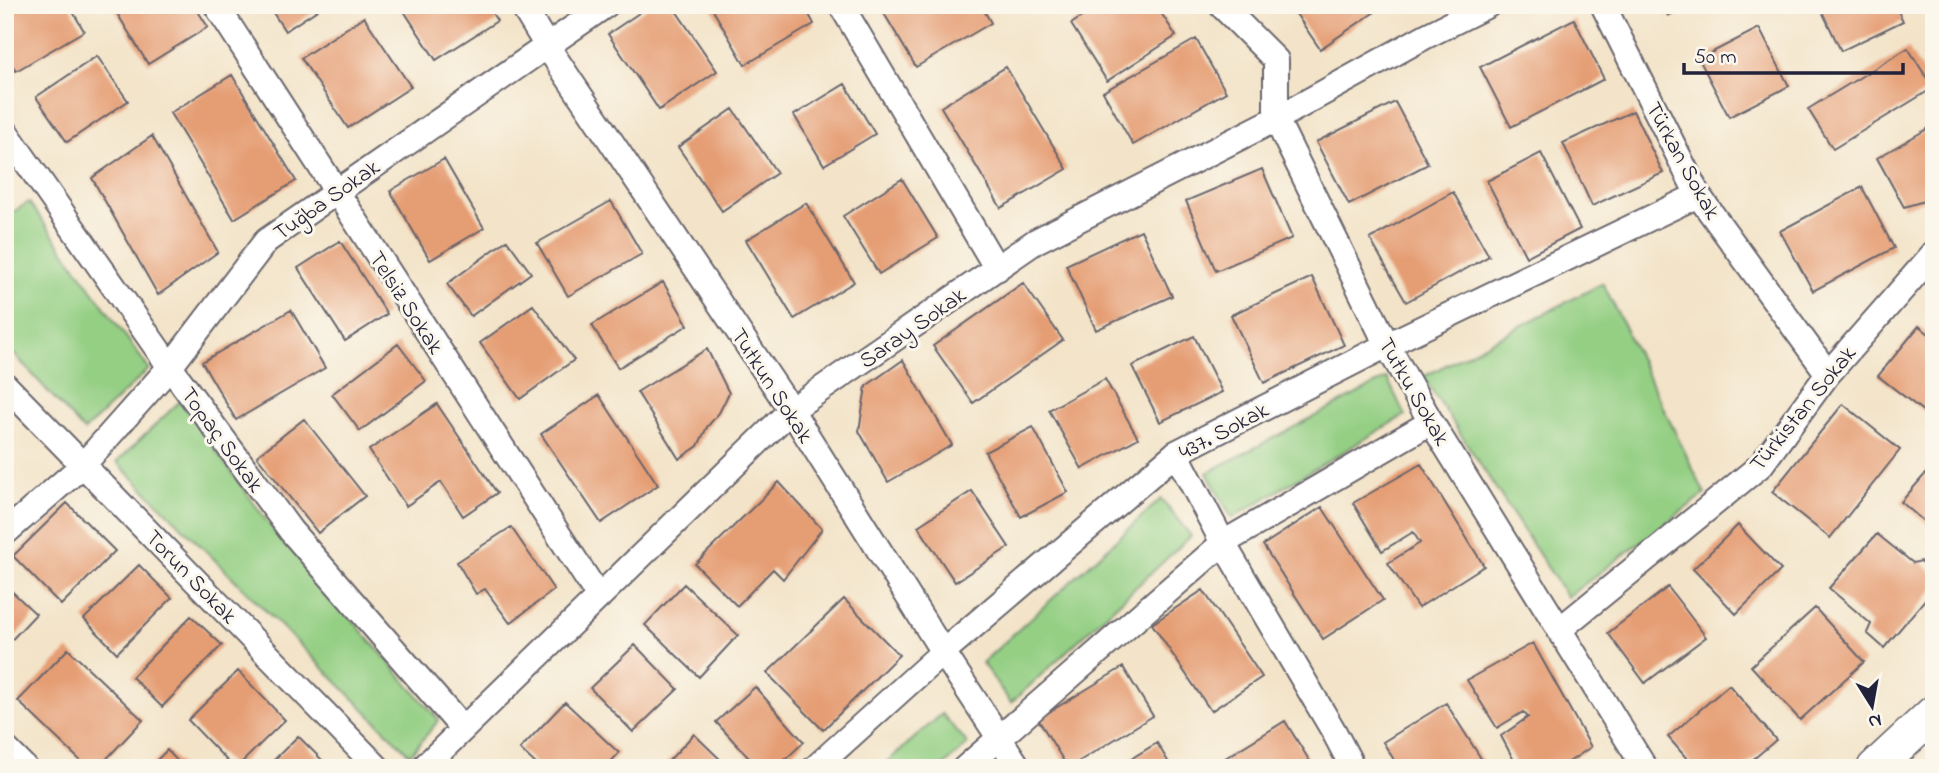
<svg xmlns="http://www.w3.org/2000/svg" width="1939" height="773" font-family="'Indie Flower',sans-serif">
<rect width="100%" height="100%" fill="#fbf7ec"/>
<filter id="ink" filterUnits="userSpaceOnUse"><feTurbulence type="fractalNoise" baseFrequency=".0143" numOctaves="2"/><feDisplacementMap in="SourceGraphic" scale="14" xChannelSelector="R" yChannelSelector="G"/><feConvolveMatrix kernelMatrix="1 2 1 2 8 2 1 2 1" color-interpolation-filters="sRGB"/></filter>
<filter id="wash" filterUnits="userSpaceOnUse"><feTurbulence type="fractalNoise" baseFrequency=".00686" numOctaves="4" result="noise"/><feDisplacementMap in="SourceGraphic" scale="28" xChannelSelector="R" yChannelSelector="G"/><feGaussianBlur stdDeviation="1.57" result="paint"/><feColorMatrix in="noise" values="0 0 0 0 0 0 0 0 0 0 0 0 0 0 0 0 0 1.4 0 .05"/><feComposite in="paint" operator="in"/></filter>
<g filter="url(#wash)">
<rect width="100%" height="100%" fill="#f3e4c9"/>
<path fill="#94cf84" stroke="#5b7860" stroke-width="2" d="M29,202L149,369L84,431L5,344V217Z
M1603,283L1705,494L1567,597L1423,377Z
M1387,378L1405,415L1232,518L1207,473Z
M180,401L269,524L439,720L410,755L117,462Z
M1161,499L1191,536L1011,703L982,663Z
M942,714L968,744L941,768H880Z"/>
<g id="blocks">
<path fill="#e59d73" d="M5,5H69L84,31L16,71L5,54Z
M112,5H194L208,27L148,64Z
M268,5H325L285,31Z
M400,5H487L497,21L436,60Z
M651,5H672L717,71L659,110L608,34Z
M710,5H804L814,24L745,65Z
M890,5H981L991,23L916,67L882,10Z
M1100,5H1156L1176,36L1107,81L1071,24Z
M1290,5H1385L1320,49Z
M1663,5H1690L1668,16Z
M1819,5H1895L1903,21L1841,51Z
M364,17L411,87L348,128L301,58Z
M1574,19L1604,79L1511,127L1480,67Z
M1759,28L1789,86L1729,117L1699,59Z
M1196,39L1226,92L1133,145L1103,92Z
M1908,48L1933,88L1833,149L1808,109Z
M97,56L128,101L67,142L36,97Z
M1006,67L1067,169L1001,208L941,107Z
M232,75L296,181L234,219L170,113Z
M845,84L875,134L824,165L794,115Z
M1395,102L1428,164L1349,205L1316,142Z
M733,109L777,173L722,211L678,147Z
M1633,111L1663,173L1592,206L1563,143Z
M1934,125V198L1904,207L1877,158Z
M152,136L218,252L158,295L92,178Z
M1541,153L1580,229L1526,257L1487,181Z
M444,159L484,228L430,260L390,191Z
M1262,169L1292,238L1216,271L1186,201Z
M902,179L938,238L879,274L843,216Z
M1862,187L1894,248L1813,291L1780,231Z
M1453,192L1489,256L1406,302L1370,239Z
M611,201L642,254L568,296L537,243Z
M806,203L854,282L794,319L746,240Z
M1141,230L1172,296L1096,330L1066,265Z
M507,240L531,273L471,316L447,284Z
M340,241L387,314L345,341L298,268Z
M1312,277L1344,345L1264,383L1231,315Z
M663,282L688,325L618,368L592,325Z
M1023,283L1063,340L973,403L933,346Z
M533,305L574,360L520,399L480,343Z
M291,310L325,368L236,420L202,362Z
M1919,326L1934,338V398L1923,411L1878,376Z
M1194,336L1222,392L1160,422L1132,366Z
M398,344L426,381L360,431L332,394Z
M707,349L729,393L719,413L707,427L698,446L679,459L637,392Z
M903,360L952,445L888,482L859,431L866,386Z
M1105,379L1138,438L1082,469L1049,410Z
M599,395L658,485L601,523L541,434Z
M437,404L497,493L463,516L441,482L406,506L369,450Z
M1843,404L1900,450L1830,538L1772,492Z
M304,419L365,496L318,533L257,456Z
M1033,427L1068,492L1021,517L985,452Z
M1421,464L1484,566L1418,608L1388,563L1420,543L1413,532L1382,551L1353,503Z
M1934,464V530L1901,502Z
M779,482L822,529L783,579L773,569L737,606L695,564Z
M972,491L1009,547L955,582L918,526Z
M67,503L115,551L61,605L13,556Z
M1322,507L1383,600L1323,639L1263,545Z
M1738,525L1781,570L1736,614L1693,569Z
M511,527L554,590L510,623L485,589L476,594L457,562Z
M1877,534L1913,563L1921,561L1934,575V589L1884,648L1867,633L1871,624L1829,588Z
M139,565L172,598L117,653L84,619Z
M684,584L738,635L699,677L645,625Z
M5,585L36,614L5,647Z
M1668,587L1706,637L1645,683L1608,633Z
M1203,590L1262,677L1211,711L1152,624Z
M844,599L899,655L823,730L767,673Z
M1815,608L1864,662L1800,720L1751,666Z
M191,616L222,645L162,707L132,677Z
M1533,643L1591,747L1560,768H1518L1501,736L1528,717L1523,712L1497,728L1467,680Z
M635,645L678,689L633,732L590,688Z
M68,649L143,720L98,768H88L18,701Z
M1123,667L1153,716L1068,768L1038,719Z
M238,671L285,720L236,768H234L188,720Z
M1729,685L1776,740L1743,768H1695L1668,737Z
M755,687L804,742L776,768H758L716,722Z
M565,702L619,753L605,768H540L520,749Z
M1446,703L1487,768H1399L1383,742Z
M1285,721L1314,768H1227L1222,760Z
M694,734L729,768H662Z
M298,736L330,768H266Z
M1157,743L1172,768H1116Z
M167,750L184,768H149Z"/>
</g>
</g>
<g filter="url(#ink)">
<use href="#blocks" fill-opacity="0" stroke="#6b666d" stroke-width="2"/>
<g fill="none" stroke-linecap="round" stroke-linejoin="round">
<g stroke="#6b666d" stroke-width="28">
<path id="street" d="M216,5L599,597
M522,5L547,46L791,410L943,652L1019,768
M841,5L997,269
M1221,5L1276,60V119L1387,345L1431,422L1645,768
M1603,5L1698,195L1828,374
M5,131L170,367L291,531L463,729
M5,385L378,768
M1176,453L1223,543L1333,730L1353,768
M5,533L83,465L170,367L266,241L606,5
M1559,630L1761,465L1828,374L1934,253
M5,748L25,768
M423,768L791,410L1036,241L1276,119L1426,36L1488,5
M815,768L943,652L1176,453L1387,345L1698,195
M965,768L1223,543L1431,422"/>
</g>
<g stroke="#6b666d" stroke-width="38">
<path id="secondary" d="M1875,768L1934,713"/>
</g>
<use href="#street" stroke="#fff" stroke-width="24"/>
<use href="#secondary" stroke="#fff" stroke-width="35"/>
</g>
</g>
<g text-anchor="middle" stroke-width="6" stroke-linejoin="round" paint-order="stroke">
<g font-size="23" fill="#22223b" stroke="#fbf7ec">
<text transform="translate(1684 160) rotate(61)" y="8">Türkan Sokak</text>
<text transform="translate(326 199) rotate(-35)" y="8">Tuğba Sokak</text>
<text transform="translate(407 302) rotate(57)" y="8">Telsiz Sokak</text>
<text transform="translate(912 327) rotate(-35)" y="8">Saray Sokak</text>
<text transform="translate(773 385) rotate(57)" y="8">Tutkun Sokak</text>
<text transform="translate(1415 391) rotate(60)" y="8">Tutku Sokak</text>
<text transform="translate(1802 408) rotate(-51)" y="8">Türkistan Sokak</text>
<text transform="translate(1223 430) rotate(-28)" y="8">437. Sokak</text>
<text transform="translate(223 439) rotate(54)" y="8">Topaç Sokak</text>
<text transform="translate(192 576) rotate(46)" y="8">Torun Sokak</text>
</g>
</g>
<rect width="1939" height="773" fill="none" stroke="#fbf7ec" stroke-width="28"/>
<g transform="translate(1872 706) rotate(169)" stroke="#fbf7ec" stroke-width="5" paint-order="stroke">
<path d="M0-5L12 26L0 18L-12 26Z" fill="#22223b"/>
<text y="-10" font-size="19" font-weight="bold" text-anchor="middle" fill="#22223b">N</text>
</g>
<path d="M1684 63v10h219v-10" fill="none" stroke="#22223b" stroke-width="3.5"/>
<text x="1694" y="63" font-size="21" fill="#22223b" stroke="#fbf7ec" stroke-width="5" paint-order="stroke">50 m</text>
</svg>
